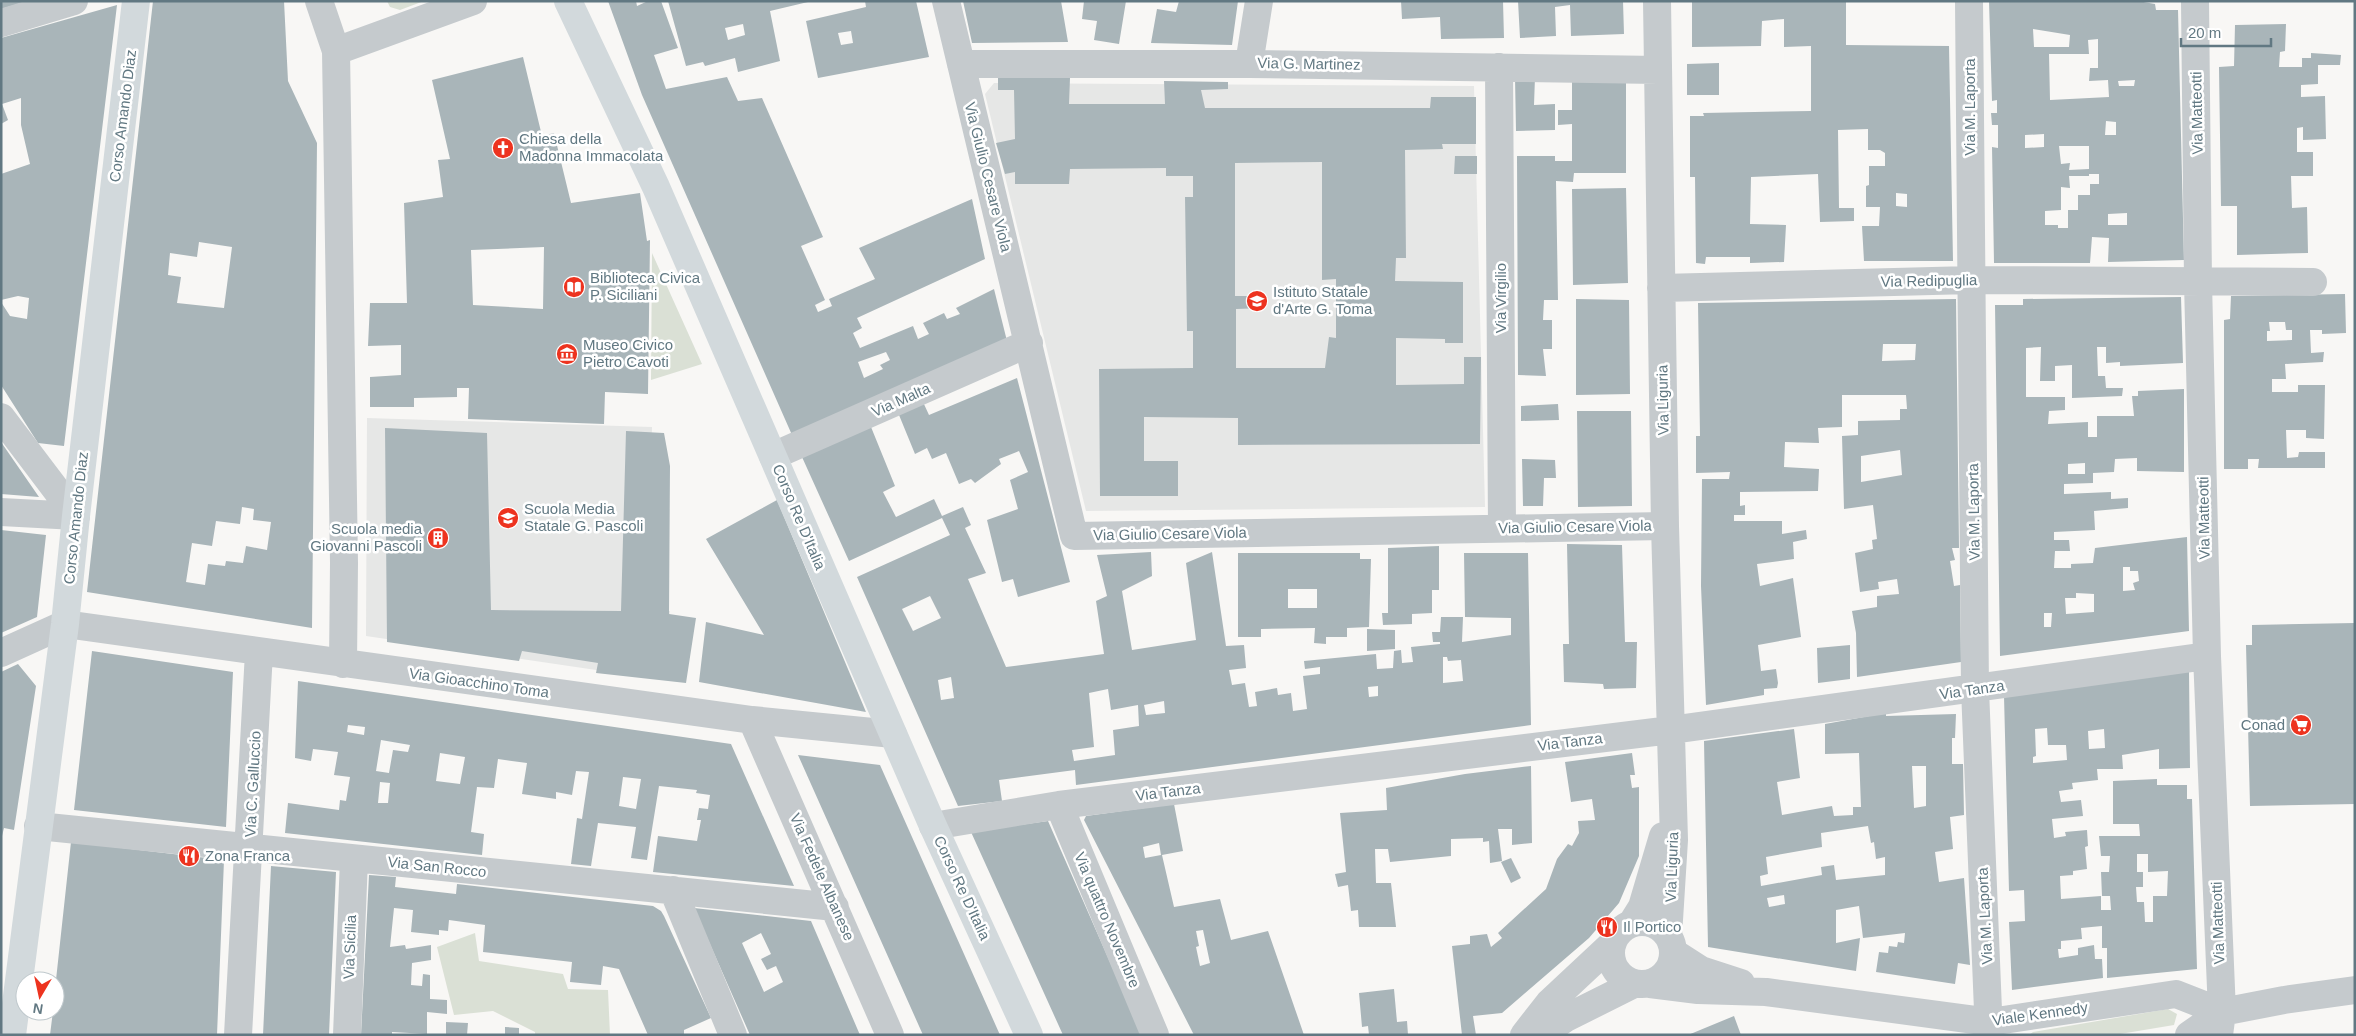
<svg xmlns="http://www.w3.org/2000/svg" width="2356" height="1036" font-family="Helvetica,sans-serif">
<rect width="100%" height="100%" fill="#f8f7f5"/>
<path fill="#e6e7e6" d="M994,83L1474,86L1485,507L1086,511L985,94Z
M367,418L652,427L648,608L670,611L664,680L366,636Z"/>
<path fill="#dae0d5" d="M387,1H424L400,10L390,7Z
M652,253L702,364L651,380Z
M475,933L479,961L563,974L568,989L608,990L610,1035H535V1032L493,1011L454,1015L437,947Z
M2168,1009L2177,1014L2174,1025L2114,1035H2029L2033,1032Z"/>
<path fill="#a9b5b9" fill-rule="evenodd" d="M1,1H28L1,9Z
M153,1H284L288,81L317,143L312,628L87,592ZM199,242L232,247L224,308L177,303L181,277L168,275L170,253L197,257ZM242,507L254,509L253,520L271,522L267,550L246,546L243,563L226,561L225,566L208,564L205,585L186,582L192,543L212,546L216,521L240,524Z
M608,1H636L637,6L648,1H661L678,48L654,55L666,89L727,77L738,101L762,98L823,237L801,246L825,300L815,305L818,312L832,306L829,299L875,279L859,248L972,199L985,259L857,318L862,328L853,333L860,348L913,326L918,339L929,334L923,323L944,313L947,319L960,314L956,308L994,289L1007,341L792,435L642,95ZM886,352L890,360L880,365L883,369L864,378L858,362Z
M668,1H808V2L770,11L780,61L738,72L735,58L705,66L703,62L686,66ZM743,24L745,35L728,40L725,28Z
M865,1H916L929,57L818,78L806,21L866,7ZM851,31L853,43L841,45L838,33Z
M963,1H1061L1068,42L972,43Z
M1084,1H1126L1119,44L1094,40L1097,21L1082,19Z
M1179,1H1238L1232,45L1151,43L1157,9L1176,12Z
M1401,1H1503L1504,38L1441,39L1440,17L1402,19Z
M1518,1H1623L1624,34L1571,36L1570,5L1555,7L1556,36L1520,38Z
M1692,1H1846V45L1949,46L1953,261H1864L1862,226H1879L1880,207H1866V186L1869,185V166H1885V153L1880,150H1868V129L1838,130L1839,208H1854V221L1820,222L1818,174L1751,177L1750,224L1786,225L1784,262L1750,263V257H1706L1705,264L1696,263L1695,177H1690V116H1704L1703,113L1811,111V46L1784,47V19L1762,21L1761,46L1692,47ZM1896,193L1907,194V207L1896,206Z
M1989,1H2138L2155,4L2156,10H2178L2184,260L2108,262L2109,238L2092,237L2090,263H1994L1992,147L1998,148V125H1992L1991,113H1997V100L1992,101ZM2033,29L2070,35L2069,47H2034ZM2098,39V68H2090L2089,81L2108,80L2109,97L2050,100L2049,54H2089L2088,40ZM2135,80L2134,86H2119L2118,81ZM2106,121L2116,122V135H2105ZM2044,134V147L2025,148V135ZM2059,146H2089V169L2069,170L2070,163L2061,164ZM2089,174H2099V184H2090V195H2078V210H2068V228H2058V225H2045V211L2061,210V187L2070,188L2069,176H2089ZM2127,213V225H2108V214Z
M117,5L64,446L38,443L1,385V302L10,316L27,319L29,298L18,296L1,300V174L30,164L21,125V98L2,104L8,120L1,124V38Z
M2286,24L2285,51L2280,52L2279,67H2302V58H2311V53L2341,55L2340,65H2318V84L2301,85V97L2325,96L2326,139L2303,140V127L2297,128V152H2313V176H2291L2292,208L2307,207L2308,253L2237,255V206H2221L2219,67L2234,66L2235,25Z
M523,57L542,136L554,133L571,203L640,193L647,241L650,240L648,394L605,392L604,424L468,419L469,388H457V397L414,398V407H370V377L401,375V345L368,346L370,303H407L404,203L443,197L438,160L450,159L432,80ZM544,247L543,309L473,305L471,250Z
M1719,63V95H1687V64Z
M1515,77H1535L1534,105L1555,104V130L1516,131Z
M1626,77V173H1574L1573,182L1556,181L1558,300H1544L1543,320H1552V349H1543L1546,376L1518,375L1517,156H1555V161H1572V124L1558,125V110H1572V79Z
M998,78H1070L1069,104H1165L1164,81L1228,82V89L1201,90L1205,108H1430L1431,97H1476V144H1442L1443,149L1405,150L1406,258H1396L1395,281L1463,282V343H1445V339L1396,338V385L1464,384V357H1481L1480,444L1238,445V418L1144,417V461H1178V496H1100L1099,369L1193,368V331H1187L1185,197H1193V176H1166V168L1070,169L1069,184H1015V172L1005,174L996,143L1015,139L1014,90H998ZM1322,162V280L1336,279V338L1329,337L1325,368H1236V309L1264,308V296H1235V163Z
M1455,156H1477V174H1454Z
M1626,188L1628,283L1573,285L1572,189Z
M2345,294L2346,333L2322,334V330H2310L2311,353L2324,352L2323,362L2285,364L2286,379H2272V392H2298V385H2325L2324,439L2306,438V430H2286L2287,458L2298,457L2299,452H2325V468H2258L2259,459H2248V469H2224V320L2230,319L2231,296ZM2269,322H2285L2286,330H2292V340L2267,341V331H2270Z
M2181,297L2183,363L2120,366V362L2106,363V347H2097L2098,376H2105L2106,388H2123L2122,396L2072,398V365L2055,366V381H2040L2041,347L2026,348V397H2065V410L2049,411L2048,424L2088,422V437H2097V416H2134L2132,396H2138V391L2184,389V472L2137,471V458L2115,459L2114,472L2093,473V483L2064,484V494L2111,492V499L2128,498V508L2094,511L2095,530L2054,532V540H2069L2070,551H2055L2054,568H2071V564L2093,563L2095,548L2187,537L2189,631L2000,656L1995,305H2023V299ZM2085,463V474H2068V464ZM2123,567H2130V571H2138L2139,581L2133,583L2135,590L2123,591ZM2076,593L2094,594V612L2066,614L2065,598H2076ZM2044,613H2052L2051,627H2044Z
M1576,299L1629,300L1630,394L1576,395Z
M1956,299L1959,548H1952L1955,560L1950,561L1954,586L1960,585L1961,662L1857,677L1856,633L1852,611L1877,607V596L1899,594L1897,579L1878,582L1879,589L1860,592L1855,553L1873,549L1872,540L1877,539L1873,505L1844,509L1842,436L1858,435V421L1900,420V409H1907L1906,395H1842V427L1818,428L1819,443L1785,442L1784,467L1819,469L1818,491L1740,492V506L1745,505V515H1734V521H1782V534L1806,530L1807,539L1793,542L1794,559L1757,564L1760,586L1793,578L1801,637L1758,645L1761,671L1776,669L1778,683L1777,688L1764,689V695L1706,705L1701,586L1702,479H1729L1730,472L1696,473V436H1700L1698,303ZM1883,344H1916L1915,360L1882,361ZM1900,450L1902,475L1861,482V456Z
M1017,378L1070,582L1018,597L1013,579L1002,582L987,520L1018,509L1010,480L1028,472L1019,451L999,459L1001,464L975,483L971,479L959,484L946,453L932,459L927,448L915,454L899,415L923,402L929,415Z
M1558,404L1559,420L1521,421V406Z
M1577,411H1631L1632,506L1578,507Z
M871,427L895,486L883,492L896,517L934,499L942,516L963,507L971,525L965,528L986,573L968,579L1006,667L1104,654L1096,601L1107,596L1097,555L1151,552L1152,576L1122,591L1132,650L1196,640L1186,563L1212,552L1226,646L1244,645L1246,668L1229,670L1232,685L1245,683L1249,707L1257,706L1255,692L1277,688L1278,695L1291,693L1293,711L1307,709L1303,676L1320,674V667L1305,669L1304,661L1376,654L1377,669L1393,668L1394,651L1401,650L1402,663L1413,662L1411,647L1440,644V642H1433L1432,632H1440L1441,617H1463L1462,642L1511,635V618L1465,617L1464,553H1528L1531,725L1076,785L1075,770L999,780L1002,801L958,806L857,577L950,535L942,518L849,561L802,457ZM930,596L941,618L913,631L902,609ZM1443,657H1447L1448,661L1461,660L1463,681L1443,683ZM951,677L954,698L941,700L938,680ZM1378,686V696L1369,697L1368,687ZM1108,689L1111,710L1138,705L1139,726L1113,730L1115,755L1074,761L1072,750L1094,747L1089,693ZM1164,701L1165,713L1146,715L1144,705Z
M385,428L487,433L491,610L621,611L626,431L664,433L670,466L669,614L696,618L686,683L596,673L598,663L522,651L519,661L387,642Z
M1,442L39,497L1,494Z
M1522,459L1555,460L1556,478H1544L1543,506H1523Z
M777,500L866,712L699,682L706,622L764,635L706,539Z
M1,530L46,535L37,617L1,633Z
M1567,544L1622,545L1625,642H1637L1636,688L1604,689L1603,684L1564,682L1563,644H1569Z
M1439,546V590H1432V613L1412,614V624L1383,625L1382,613H1388V548Z
M1238,553H1360V559H1371L1369,627L1347,628V637H1326V644L1314,643L1315,628L1261,629V637H1238ZM1288,589H1317V608H1288Z
M2355,623V804L2250,806L2246,645H2252V625Z
M1367,629L1395,630V649L1367,651Z
M1850,645V679L1818,683L1817,648Z
M92,651L233,672L226,827L74,810Z
M18,664L36,686L14,830L4,828L1,840V672Z
M2189,671L2190,768L2159,769V749L2122,755L2123,769H2097L2098,780L2072,783L2073,789L2059,791L2061,802L2081,800L2083,816L2052,819L2054,838L2066,836L2065,832L2087,830L2088,846L2085,847L2087,869L2073,871V875L2060,876L2061,899L2101,896V910H2111L2110,896H2102L2101,872H2109L2110,856H2101L2099,836H2140L2139,824H2113V781L2157,779V785H2187V799H2192L2197,969L2107,978V948H2102V926L2081,928L2082,939L2061,941V949H2058L2059,958L2078,955V948L2094,945L2095,959H2102L2103,978L2012,990L2009,922L2025,921L2024,890L2009,891L2004,696ZM2047,728L2048,745H2066L2067,760L2033,763V757L2036,756L2035,729ZM2104,729L2105,748L2089,749L2088,731ZM2137,854H2148V872L2168,871L2167,896H2153V922H2145L2144,902H2137L2136,887H2143V872H2137Z
M298,681L731,744L794,886L653,872L658,836L697,841L701,820H697L699,808L708,809L710,795L696,793L697,790L659,786L647,860L631,858L636,827L598,823L591,866L571,864L577,818L582,819L589,772L576,771L572,795L556,792V799L522,794L527,763L498,759L494,788L477,787L471,832L484,834L482,855L285,833L288,803L339,810L340,800L346,801L350,777L334,775L338,752L313,749L311,761L295,758ZM348,725L365,727L364,735L347,732ZM381,740L410,745L408,752L393,750L389,773L376,771ZM440,753L465,757L460,784L436,781ZM623,777L641,779L636,809L619,806ZM380,782L390,783L388,803H378Z
M1886,713V716L1956,714L1955,738H1952V764H1963L1964,815L1950,817L1953,849L1935,852L1939,882L1964,878L1970,965L1958,963L1955,984L1876,972L1879,952L1888,953L1889,946L1897,947L1898,942L1904,943L1905,933L1863,938L1859,906L1836,910V943L1860,938L1856,971L1708,947L1704,741L1794,729L1800,778L1777,782L1782,815L1832,806L1834,816L1853,815V807H1861L1859,753L1825,754V724ZM1912,766H1926V806L1914,808ZM1868,826L1871,843L1874,842L1876,859L1885,857V875L1836,880L1834,865L1821,867L1822,875L1761,886L1760,876L1768,874L1766,857L1822,847L1821,833ZM1784,895L1785,904L1769,907L1767,898Z
M1632,753L1635,775H1630L1632,788L1639,787V856L1619,903L1589,938L1502,1013L1473,1016L1476,1035H1462L1452,946L1470,944V936L1487,934L1491,947L1502,938L1498,933L1546,889L1557,859L1568,844L1572,846L1579,833L1578,821L1595,820L1592,799L1571,802L1565,762Z
M798,755L880,765L1000,1035H923Z
M1531,766L1532,843L1512,845V829H1498L1502,861L1490,863L1489,841L1483,842V838L1451,839V856L1390,862L1388,849H1375L1376,883H1391L1396,927H1359L1358,910L1351,911L1348,885L1338,887L1335,874L1346,872L1340,813L1387,810L1386,788L1465,774Z
M1174,804L1183,851L1162,855L1174,907L1220,899L1231,940L1268,931L1304,1035H1194L1084,820L1086,816ZM1159,843L1161,855L1145,858L1143,847ZM1203,930L1210,963L1200,966L1196,947L1199,946L1196,931Z
M1048,821L1142,1035H1063L971,832Z
M71,842L224,860L217,1035H50L53,1011H55V989Z
M1511,858L1521,878L1511,883L1501,862Z
M271,866L336,872L329,1035H263Z
M369,875L396,877L395,887L456,894L457,884L653,906L661,911L664,916L711,1018L684,1030V1035H648L619,969L603,966L601,985L570,982L572,962L483,952L485,925L449,920L448,931L439,930V935L411,932L413,910L394,908L390,947L405,945L406,949L431,945V960L412,963L411,985L422,986L423,974L430,975V999L447,1000V1014L427,1012V1034L392,1032V1035H361Z
M694,908L811,921L860,1035H750ZM761,933L771,954L761,959L767,970L776,966L783,982L764,992L742,943Z
M1394,989L1397,1022L1407,1021L1408,1035H1369L1368,1026L1362,1027L1359,993Z
M1734,1016L1741,1035H1688Z
M446,1022L468,1023L467,1035H446Z
M505,1027L519,1028V1035H505Z"/>
<g fill="none" stroke-linecap="round" stroke-linejoin="round">
<path stroke="#c5cacd" stroke-width="28" d="M319,1L336,51L344,563L343,664
M946,1L1074,536L1665,526
M1657,1L1665,526L1674,840L1668,936
M1969,1L1975,689L1989,1035
M2195,1L2198,282L2207,656L2222,1012L2219,1035
M1,23L74,1
M336,51L473,1
M961,64H1249L1658,70
M1249,64L1259,1
M1499,67L1502,528
M1661,288L1971,280L2313,282
M1,417L76,516
M773,456L1029,343
M1,512L76,516
M1,653L65,624L752,720L893,734
M752,720L890,1035
M1059,805L1155,1035
M38,826L835,907
M933,826L1059,805L1671,730L2207,656
M673,890L733,1035
M1611 953a31 31 0 1 1 62 0a31 31 0 1 1-62 0Z
M1632,923L1642,907L1663,836
M1673,952L1701,970L1741,983
M1650,984L1698,990L1766,992L1990,1022L2176,994L2222,1012
M238,1035L259,652
M347,1035L354,859
M1524,1035L1549,1003L1610,946
M1541,1035L1566,1018L1634,984
M2189,1035L2222,1012L2284,1000L2355,990"/>
<path stroke="#d2d9dc" stroke-width="28" d="M568,1L656,187L933,826L1029,1035
M12,1035L65,624L76,516L136,1"/>
</g>
<defs>
<g id="church-disc" transform="scale(1.125)"><circle r="9.5" fill="#ed331f" stroke="#fff"/><path d="M-1.2-6h2.4v3.5h3.3v2.4h-3.3V6h-2.4V-.1h-3.3v-2.4h3.3Z" fill="#fff"/></g>
<g id="library-disc" transform="scale(1.125)"><circle r="9.5" fill="#ed331f" stroke="#fff"/><path d="M-6-4Q-3-5.5-.7-3.5V5Q-3 3-6 4ZM6-4Q3-5.5 .7-3.5V5Q3 3 6 4Z" fill="#fff"/></g>
<g id="school-disc" transform="scale(1.125)"><circle r="9.5" fill="#ed331f" stroke="#fff"/><path d="M0-5L7-2L0 1L-7-2ZM-4 1L0 2.5L4 1V4Q0 6-4 4Z" fill="#fff"/></g>
<g id="museum-disc" transform="scale(1.125)"><circle r="9.5" fill="#ed331f" stroke="#fff"/><path d="M0-6L6-3V-2H-6V-3ZM-5-1h2V3h-2ZM-1-1h2V3h-2ZM3-1h2V3H3ZM-6 4H6V6H-6Z" fill="#fff"/></g>
<g id="building-disc" transform="scale(1.125)"><circle r="9.5" fill="#ed331f" stroke="#fff"/><path d="M-4-6H4V6H1V3H-1V6H-4ZM-2.5-4.3h1.7v1.8h-1.7ZM.8-4.3h1.7v1.8H.8ZM-2.5-1h1.7V.8h-1.7ZM.8-1h1.7V.8H.8Z" fill="#fff"/></g>
<g id="supermarket-disc" transform="scale(1.125)"><circle r="9.5" fill="#ed331f" stroke="#fff"/><path d="M-6-5.5h2.5l.6 2H6L4.5 2H-2.5L-4.4-4H-6ZM-1.5 3.2a1.3 1.3 0 1 0 .1 0ZM3 3.2a1.3 1.3 0 1 0 .1 0Z" fill="#fff"/></g>
<g id="restaurant-disc" transform="scale(1.125)"><circle r="9.5" fill="#ed331f" stroke="#fff"/><path d="M-5-6h1v4h1v-4h1v4h1v-4h1v5L-1.5 .5V6h-2V.5L-5-1ZM5-6V6H3V1.5H1.5Q1.5-4 5-6Z" fill="#fff"/></g>
</defs>
<g fill-rule="evenodd">
<use href="#church-disc" x="503" y="148"/>
<use href="#library-disc" x="574" y="287"/>
<use href="#school-disc" x="1257" y="301"/>
<use href="#museum-disc" x="567" y="354"/>
<use href="#school-disc" x="508" y="518"/>
<use href="#building-disc" x="438" y="538"/>
<use href="#supermarket-disc" x="2301" y="725"/>
<use href="#restaurant-disc" x="189" y="856"/>
<use href="#restaurant-disc" x="1607" y="927"/>
</g>
<g text-anchor="middle" stroke-width="5" stroke-linejoin="round" paint-order="stroke">
<g font-size="15" fill="#617882" stroke="#fff">
<text transform="translate(1309 64) rotate(1)" y="5">Via G. Martinez</text>
<text transform="translate(1970 107) rotate(-90)" y="5">Via M. Laporta</text>
<text transform="translate(2197 113) rotate(-91)" y="5">Via Matteotti</text>
<text transform="translate(123 116) rotate(-83)" y="5">Corso Amando Diaz</text>
<text transform="translate(988 177) rotate(76)" y="5">Via Giulio Cesare Viola</text>
<text transform="translate(1929 281) rotate(-1)" y="5">Via Redipuglia</text>
<text transform="translate(1501 298) rotate(-90)" y="5">Via Virgilio</text>
<text transform="translate(901 400) rotate(-24)" y="5">Via Malta</text>
<text transform="translate(1663 400) rotate(-91)" y="5">Via Liguria</text>
<text transform="translate(1974 512) rotate(-91)" y="5">Via M. Laporta</text>
<text transform="translate(799 517) rotate(67)" y="5">Corso Re D'Italia</text>
<text transform="translate(76 518) rotate(-84)" y="5">Corso Amando Diaz</text>
<text transform="translate(2204 518) rotate(-91)" y="5">Via Matteotti</text>
<text transform="translate(1575 527) rotate(-1)" y="5">Via Giulio Cesare Viola</text>
<text transform="translate(1170 534) rotate(-1)" y="5">Via Giulio Cesare Viola</text>
<text transform="translate(479 683) rotate(8)" y="5">Via Gioacchino Toma</text>
<text transform="translate(1972 690) rotate(-8)" y="5">Via Tanza</text>
<text transform="translate(1570 742) rotate(-7)" y="5">Via Tanza</text>
<text transform="translate(253 784) rotate(-87)" y="5">Via C. Galluccio</text>
<text transform="translate(1168 792) rotate(-7)" y="5">Via Tanza</text>
<text transform="translate(437 867) rotate(6)" y="5">Via San Rocco</text>
<text transform="translate(1672 867) rotate(-88)" y="5">Via Liguria</text>
<text transform="translate(822 877) rotate(66)" y="5">Via Fedele Albanese</text>
<text transform="translate(962 888) rotate(65)" y="5">Corso Re D'Italia</text>
<text transform="translate(1985 916) rotate(-93)" y="5">Via M. Laporta</text>
<text transform="translate(1107 920) rotate(67)" y="5">Via quattro Novembre</text>
<text transform="translate(2218 923) rotate(-92)" y="5">Via Matteotti</text>
<text transform="translate(350 947) rotate(-88)" y="5">Via Sicilia</text>
<text transform="translate(2040 1014) rotate(-8)" y="5">Viale Kennedy</text>
</g>
<g font-size="15" fill="#617882" stroke="#fff" text-anchor="start">
<text x="519" y="144">Chiesa della<tspan x="519" dy="17">Madonna Immacolata</tspan></text>
<text x="590" y="283">Biblioteca Civica<tspan x="590" dy="17">P. Siciliani</tspan></text>
<text x="1273" y="297">Istituto Statale<tspan x="1273" dy="17">d'Arte G. Toma</tspan></text>
<text x="583" y="350">Museo Civico<tspan x="583" dy="17">Pietro Cavoti</tspan></text>
<text x="524" y="514">Scuola Media<tspan x="524" dy="17">Statale G. Pascoli</tspan></text>
<text x="422" y="534" text-anchor="end">Scuola media<tspan x="422" dy="17">Giovanni Pascoli</tspan></text>
<text x="2285" y="730" text-anchor="end">Conad</text>
<text x="205" y="861">Zona Franca</text>
<text x="1623" y="932">Il Portico</text>
</g>
</g>
<rect width="2356" height="1036" fill="none" stroke="#617882" stroke-width="5"/>
<g transform="translate(40 996) rotate(189)"><circle r="24" fill="#ffffff" stroke="#c0c9cd"/>
<path d="M0-4L9 19L0 12L-9 19Z" fill="#ed331f"/>
<text y="-8" font-size="14" font-weight="bold" text-anchor="middle" fill="#617882">N</text>
</g>
<path d="M2181 38v8h90v-8" fill="none" stroke="#617882" stroke-width="2.5"/>
<text x="2188" y="38" font-size="15" fill="#617882" stroke="#ffffff" stroke-width="4" paint-order="stroke">20 m</text>
</svg>
